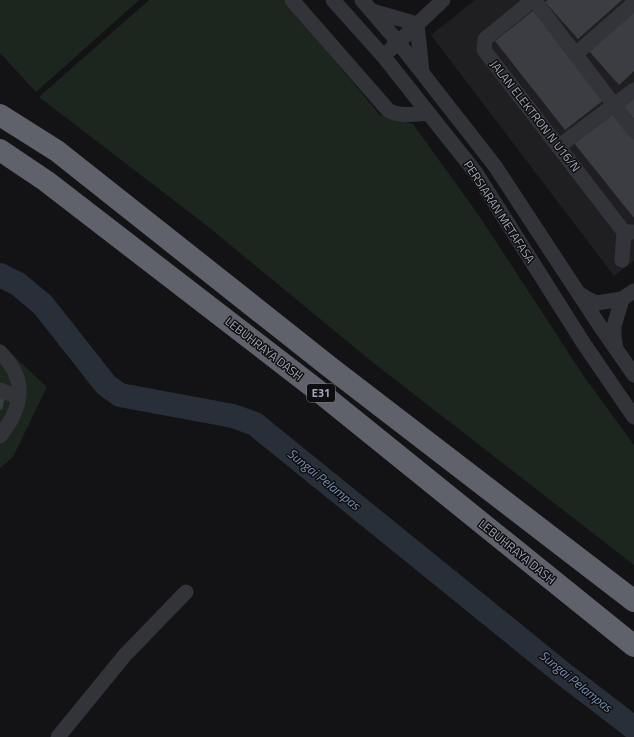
<svg xmlns="http://www.w3.org/2000/svg" width="634" height="737" font-family="'Titillium Web',sans-serif">
<rect width="100%" height="100%" fill="#131315"/>
<path fill="#1f1f22" d="M475,0H634V261L614,276L431,35Z"/>
<path fill="#1d251f" d="M0,0H139L36,92L0,53Z
M149,0H284L380,115L413,124L480,217L583,375L634,445V565L371,361L206,225L39,97Z
M0,343L47,387L13,457L0,468Z"/>
<g fill="none" stroke-linecap="round" stroke-linejoin="round">
<path stroke="#282f39" stroke-width="24" d="M0,275L18,284L43,305L106,385L120,395L233,416L255,424L561,672L634,728"/>
</g>
<path fill="#3c3d42" d="M548,0H622L578,39L545,2Z
M634,9V71L619,85L588,50Z
M534,10L605,99L565,130L495,41Z
M634,96V119L622,106Z
M613,113L634,139V218L574,143Z
M0,394L5,396L2,410L0,409Z"/>
<g fill="none" stroke-linecap="round" stroke-linejoin="round">
<path stroke="#33343a" stroke-width="15" d="M292,0L388,110C399,117 416,114 428,113
M333,0L384,57L476,173L584,344L634,417
M362,0L398,42L495,166L598,323L634,375
M533,0L485,39L484,50L624,232H634
M534,0L634,131
M372,11L417,24
M417,24L422,72
M391,49L443,0
M576,54L634,3
M558,147L634,90
M622,260L624,232
M580,294L588,299L597,303L622,299L634,291
M616,349L614,336V326L622,299
M0,352C20,373 25,391 12,418C9,424 4,430 0,436
M0,390L18,397
M58,737L125,655L186,592"/>
<path stroke="#5f616b" stroke-width="22" d="M0,115L57,151L331,368L634,601
M0,150L46,181L317,390L634,646"/>
</g>
<g text-anchor="middle" stroke-width="3" stroke-linejoin="round" paint-order="stroke">
<rect fill="#0e0e10" stroke="#767884" stroke-width="1" x="307" y="384" width="28" height="18" rx="3"/>
<g font-size="11" font-weight="bold" fill="#a3a6b6">
<text x="321" y="397">E31</text>
</g>
<g font-size="12" fill="#a3a6b6" stroke="#0e0e10">
<text transform="translate(535 116) rotate(52)" y="4">JALAN ELEKTRON N U16/N</text>
<text transform="translate(499 212) rotate(57)" y="4">PERSIARAN METAFASA</text>
<text transform="translate(264 349) rotate(38)" y="4">LEBUHRAYA DASH</text>
<text transform="translate(517 552) rotate(39)" y="4">LEBUHRAYA DASH</text>
</g>
<g font-size="13" font-style="italic" fill="#788fb3" stroke="#0e0e10">
<text transform="translate(324 479) rotate(39)" y="5">Sungai Pelampas</text>
<text transform="translate(576 681) rotate(39)" y="5">Sungai Pelampas</text>
</g>
</g>
</svg>
